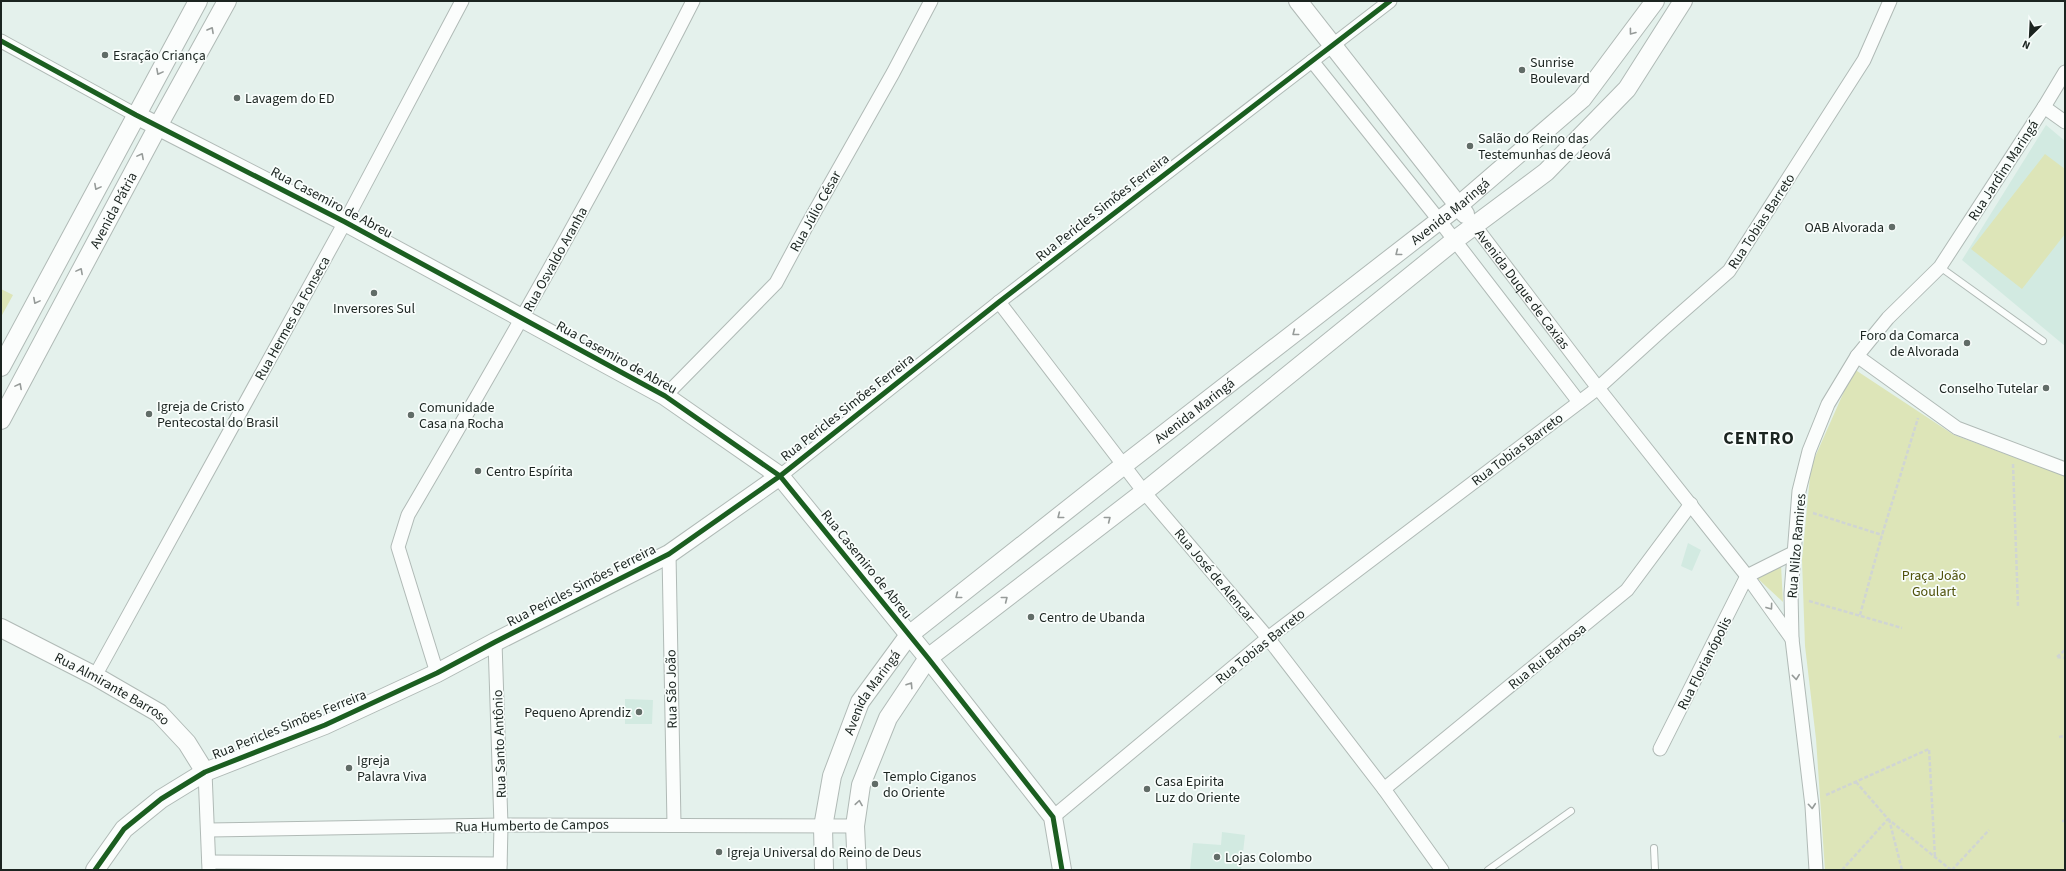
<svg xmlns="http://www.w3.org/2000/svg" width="2066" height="871" font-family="'Source Sans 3',sans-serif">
<rect width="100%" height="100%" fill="#e4f1ec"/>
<path fill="#d2eae1" d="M2046,125L2065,141V346L1962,260Z
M1688,543L1701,550L1692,571L1681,566Z
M625,699L653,700L652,724H625Z
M1222,832L1245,835L1241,870H1190L1193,843L1221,845Z"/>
<path fill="#dde5b8" d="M2045,154L2065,169V234L2022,289L1971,249Z
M1,289L13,295L1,317Z
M1854,369L1954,435L2065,476V870H1825L1816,739L1805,646L1802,560L1811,466Z
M1781,565L1783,602L1755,576Z"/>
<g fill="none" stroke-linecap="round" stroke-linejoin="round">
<g stroke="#b0bab6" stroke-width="8">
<path id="lane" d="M1940,267L2043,341
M1654,848L1655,870
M1488,870L1571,811"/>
</g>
<g stroke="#b0bab6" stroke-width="15">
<g id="street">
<path d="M1,41L136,115"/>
<path d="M1312,61L1439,220L1579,402"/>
<path d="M2044,107L2065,122"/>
<path id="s1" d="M1475,226L1598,388L1747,576L1792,639"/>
<path d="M999,302L1144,492L1268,638L1384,789L1442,870"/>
<path d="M1857,356L1957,428L2065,469"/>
<path d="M665,396L776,283L806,227L893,73L931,1"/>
<path d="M780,476L999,302L1390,1"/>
<path d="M669,554L674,824"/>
<path d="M1747,576L1793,553"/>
<path d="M495,642L501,825L500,870"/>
<path d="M437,673L398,547L408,515C507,346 604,176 693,1"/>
<path d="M95,676L345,222L462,1"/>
<path d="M1660,749L1747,576"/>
<path d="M205,772L209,870"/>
<path d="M1384,789L1627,590L1691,504"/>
<path d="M1053,817L1268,638L1598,388L1663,329L1729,271L1864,60L1890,1"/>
<path d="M209,830L501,825L855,826"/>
<path d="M209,862L500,864"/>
<path d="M1816,870L1812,806L1792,639L1791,593L1799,491L1809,451L1828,404L1857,356L1888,318L1940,267L2044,107L2065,72"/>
</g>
</g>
<g stroke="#b0bab6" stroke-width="20">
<g id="secondary">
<path d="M1298,1L1465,214"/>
<path d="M136,115L345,222L665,396L780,476L928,658L1053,817L1062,870"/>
<path d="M1,367L198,1"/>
<path id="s2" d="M1,420L158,126L227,1"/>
<path id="s3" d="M1,628L95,676L159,713L187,743L205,772"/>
<path d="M95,870L124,829L161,799L205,772L325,725L437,673L495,642L669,554L780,476"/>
<path id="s4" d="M824,870L823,827L832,776L860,702L909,635L1124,465L1458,206L1582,99L1655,1"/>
<path d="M857,870L855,826L861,785L888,718L928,658L1144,492L1455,240L1546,172L1627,89L1683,1"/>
</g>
</g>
<path stroke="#d0d5d3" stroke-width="2.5" stroke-dasharray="4 2" stroke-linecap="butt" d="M2013,464L2018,607
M1813,513L1882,535
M1809,601L1902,628
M1860,615L1882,535L1918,418
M2057,657L2065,650
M2057,657L2065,658
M2059,737L2065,736
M1856,782L1888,819L1951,870
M1826,795L1929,749L1935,857
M1889,819L1902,870
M2062,821H2065
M1842,870L1888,819
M1952,870L1989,830"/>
<use href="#lane" stroke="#fbfdfc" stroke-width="6"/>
<use href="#street" stroke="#fbfdfc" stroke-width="13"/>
<use href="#secondary" stroke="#fbfdfc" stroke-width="18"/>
<g stroke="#f9fefc" stroke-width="8">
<path id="cycleway" d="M1,41L136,115L345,222L665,396L780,476L928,658L1053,817L1062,870
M95,870L124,829L161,799L205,772L325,725L437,673L495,642L669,554L780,476L999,302L1390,1"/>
</g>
<use href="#cycleway" stroke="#1b5e20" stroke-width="5"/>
</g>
<defs><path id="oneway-chevron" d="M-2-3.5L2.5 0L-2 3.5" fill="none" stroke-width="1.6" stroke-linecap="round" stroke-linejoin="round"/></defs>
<g stroke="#969b99">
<use href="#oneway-chevron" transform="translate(211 30) rotate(-61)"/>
<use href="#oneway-chevron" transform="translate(1632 32) rotate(127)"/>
<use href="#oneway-chevron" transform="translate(159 72) rotate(118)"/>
<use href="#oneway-chevron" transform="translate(141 156) rotate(-62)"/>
<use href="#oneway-chevron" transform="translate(97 187) rotate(118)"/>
<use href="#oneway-chevron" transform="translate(1398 253) rotate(142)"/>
<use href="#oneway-chevron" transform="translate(80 271) rotate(-62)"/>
<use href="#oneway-chevron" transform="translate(36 301) rotate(118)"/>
<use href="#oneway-chevron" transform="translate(1295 333) rotate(142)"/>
<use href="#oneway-chevron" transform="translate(19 386) rotate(-62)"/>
<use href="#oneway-chevron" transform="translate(1060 516) rotate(142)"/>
<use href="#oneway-chevron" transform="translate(1108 519) rotate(-38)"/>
<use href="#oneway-chevron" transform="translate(958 596) rotate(142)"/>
<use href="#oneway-chevron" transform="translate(1005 599) rotate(-38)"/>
<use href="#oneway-chevron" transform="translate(1770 607) rotate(54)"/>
<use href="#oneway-chevron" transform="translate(1796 677) rotate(84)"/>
<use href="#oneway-chevron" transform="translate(910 685) rotate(-57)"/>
<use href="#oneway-chevron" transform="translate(859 803) rotate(-81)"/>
<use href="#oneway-chevron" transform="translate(1812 806) rotate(85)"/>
</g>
<g fill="#616c67" stroke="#f9fefc" stroke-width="1.5">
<circle cx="105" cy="55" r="4"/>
<circle cx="1522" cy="70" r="4"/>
<circle cx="237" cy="98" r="4"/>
<circle cx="1470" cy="146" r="4"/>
<circle cx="1892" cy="227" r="4"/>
<circle cx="374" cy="293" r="4"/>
<circle cx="1967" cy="343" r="4"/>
<circle cx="2046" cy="388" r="4"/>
<circle cx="149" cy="414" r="4"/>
<circle cx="411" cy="415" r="4"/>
<circle cx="478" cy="471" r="4"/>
<circle cx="1031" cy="617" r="4"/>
<circle cx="639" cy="712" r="4"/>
<circle cx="349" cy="768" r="4"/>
<circle cx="875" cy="784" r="4"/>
<circle cx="1147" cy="789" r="4"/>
<circle cx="719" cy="852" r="4"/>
<circle cx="1217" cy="857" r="4"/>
</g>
<g text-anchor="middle" stroke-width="3.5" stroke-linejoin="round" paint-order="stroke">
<g font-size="14" fill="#1b2420" stroke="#f9fefc" text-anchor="start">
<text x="113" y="60">Esração Criança</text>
<text x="1530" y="67">Sunrise<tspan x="1530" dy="16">Boulevard</tspan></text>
<text x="245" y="103">Lavagem do ED</text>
<text x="1478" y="143">Salão do Reino das<tspan x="1478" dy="16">Testemunhas de Jeová</tspan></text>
<text x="1884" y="232" text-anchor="end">OAB Alvorada</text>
<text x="374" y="313" text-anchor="middle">Inversores Sul</text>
<text x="1959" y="340" text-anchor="end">Foro da Comarca<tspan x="1959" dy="16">de Alvorada</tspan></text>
<text x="2038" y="393" text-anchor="end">Conselho Tutelar</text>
<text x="157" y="411">Igreja de Cristo<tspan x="157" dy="16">Pentecostal do Brasil</tspan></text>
<text x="419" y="412">Comunidade<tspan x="419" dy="16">Casa na Rocha</tspan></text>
<text x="486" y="476">Centro Espírita</text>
<text x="1039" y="622">Centro de Ubanda</text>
<text x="631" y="717" text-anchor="end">Pequeno Aprendiz</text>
<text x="357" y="765">Igreja<tspan x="357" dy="16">Palavra Viva</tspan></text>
<text x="883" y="781">Templo Ciganos<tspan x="883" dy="16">do Oriente</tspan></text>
<text x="1155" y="786">Casa Epirita<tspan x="1155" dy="16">Luz do Oriente</tspan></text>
<text x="727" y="857">Igreja Universal do Reino de Deus</text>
<text x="1225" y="862">Lojas Colombo</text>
</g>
<g font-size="14" fill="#1b2420" stroke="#f9fefc">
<text transform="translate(2003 170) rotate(-57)" y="5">Rua Jardim Maringá</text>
<text transform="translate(332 202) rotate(28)" y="5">Rua Casemiro de Abreu</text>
<text transform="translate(1102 207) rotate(-38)" y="5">Rua Pericles Simões Ferreira</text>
<text dy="5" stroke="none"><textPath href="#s2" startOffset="238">Avenida Pátria</textPath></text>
<text transform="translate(815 211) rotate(-61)" y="5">Rua Júlio César</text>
<text dy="5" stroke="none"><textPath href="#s4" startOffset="944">Avenida Maringá</textPath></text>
<text transform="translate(1761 221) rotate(-57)" y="5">Rua Tobias Barreto</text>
<text transform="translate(555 259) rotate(-61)" y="5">Rua Osvaldo Aranha</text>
<text dy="5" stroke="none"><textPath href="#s1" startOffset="79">Avenida Duque de Caxias</textPath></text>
<text transform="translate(292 318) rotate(-61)" y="5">Rua Hermes da Fonseca</text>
<text transform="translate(617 357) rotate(29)" y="5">Rua Casemiro de Abreu</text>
<text transform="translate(847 407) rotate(-38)" y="5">Rua Pericles Simões Ferreira</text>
<text dy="5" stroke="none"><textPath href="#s4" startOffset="620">Avenida Maringá</textPath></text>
<text transform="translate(1517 449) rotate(-37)" y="5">Rua Tobias Barreto</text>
<text transform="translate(1796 546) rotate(-85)" y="5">Rua Nilzo Ramires</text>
<text transform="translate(867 564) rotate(51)" y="5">Rua Casemiro de Abreu</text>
<text transform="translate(1215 575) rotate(50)" y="5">Rua José de Alencar</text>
<text transform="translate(581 585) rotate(-27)" y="5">Rua Pericles Simões Ferreira</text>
<text transform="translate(1260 646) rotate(-39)" y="5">Rua Tobias Barreto</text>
<text transform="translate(1547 656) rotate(-39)" y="5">Rua Rui Barbosa</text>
<text transform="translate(1704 663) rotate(-63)" y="5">Rua Florianópolis</text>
<text transform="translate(671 689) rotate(-91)" y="5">Rua São João</text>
<text dy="5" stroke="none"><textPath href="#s3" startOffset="127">Rua Almirante Barroso</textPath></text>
<text dy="5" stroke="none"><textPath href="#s4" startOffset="188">Avenida Maringá</textPath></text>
<text transform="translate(289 724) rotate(-22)" y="5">Rua Pericles Simões Ferreira</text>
<text transform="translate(499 744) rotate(-92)" y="5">Rua Santo Antônio</text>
<text transform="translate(532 825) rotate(-1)" y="5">Rua Humberto de Campos</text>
</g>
<g font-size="14" fill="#4f510a" stroke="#f9fefc">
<text x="1934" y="580">Praça João<tspan x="1934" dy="16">Goulart</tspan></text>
</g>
<g font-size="18" font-weight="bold" letter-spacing="1" fill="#1b2420" stroke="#f9fefc">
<text x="1759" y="444">CENTRO</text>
</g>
</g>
<rect width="2066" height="871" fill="none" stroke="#1b2420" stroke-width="4"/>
<g transform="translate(2030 36) rotate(204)" stroke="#f9fefc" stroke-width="3" paint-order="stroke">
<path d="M0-3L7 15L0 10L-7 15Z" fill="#1b2420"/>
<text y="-6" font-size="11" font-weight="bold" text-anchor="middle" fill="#1b2420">N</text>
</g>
</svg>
